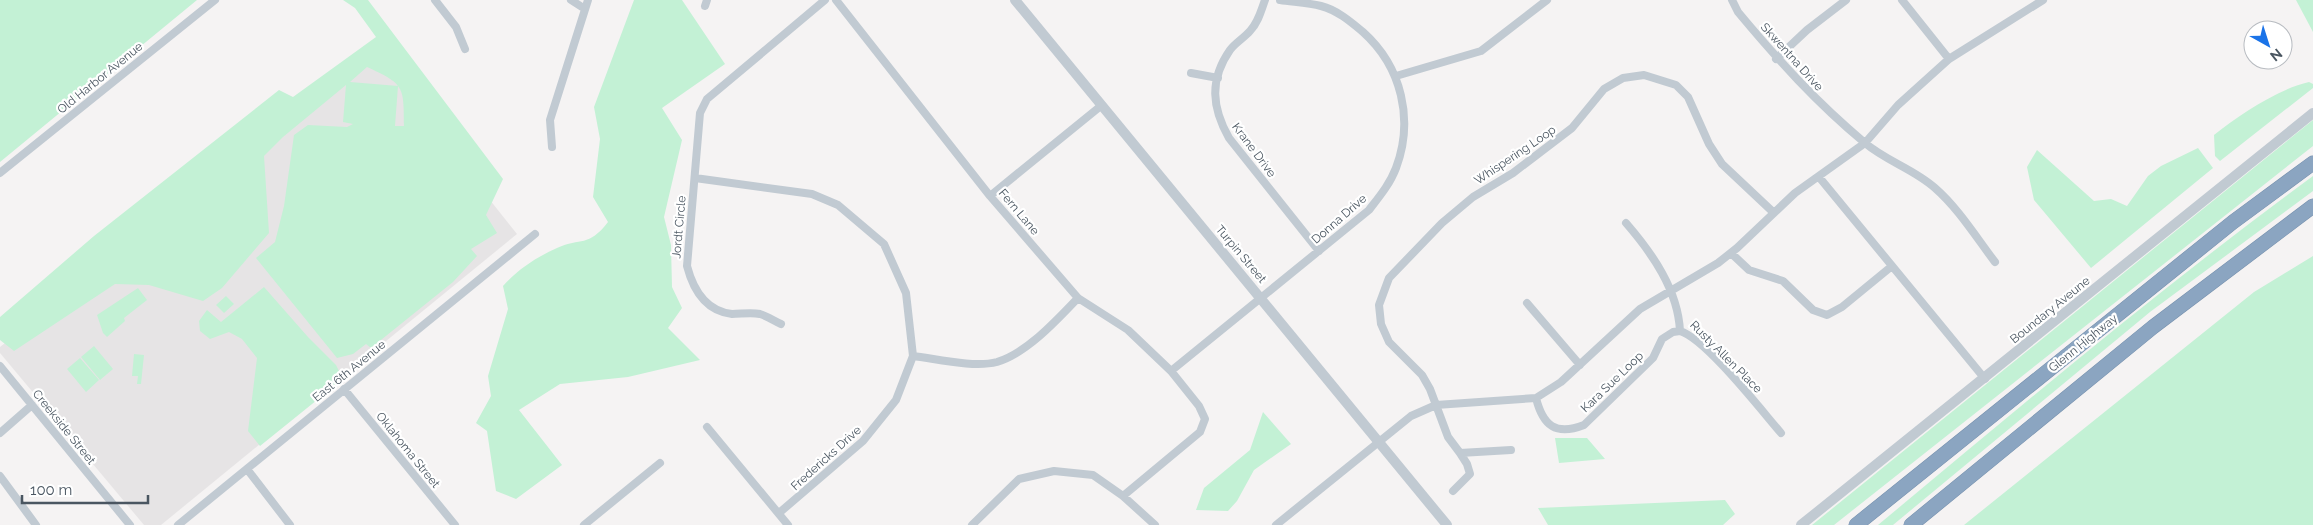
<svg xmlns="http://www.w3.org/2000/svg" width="2313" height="525" font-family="Raleway,sans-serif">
<rect width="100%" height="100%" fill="#f5f3f3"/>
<path fill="#e6e4e5" d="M370,49L517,234L161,525H144L0,353V347Z"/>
<path fill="#c3f1d5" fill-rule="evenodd" d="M0,0H197L0,162Z
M343,0H368L503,179L486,215L497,233L471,249L477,256L453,282L371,348L366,344L353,354L337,358L256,258L275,242L284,206L294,135L308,125L347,127L353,124L343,122L346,85L283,137L264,156L269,233L222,288L203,301L149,285L115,284L14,351L0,340V317L94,236L279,90L293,97L376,37L355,8ZM367,67C404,84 404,86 404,126H395L398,86L350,82Z
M634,0H682L725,64L662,108L682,140L664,217L671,245L672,287L682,308L668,328L700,360L628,377L560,384L519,410L562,465L516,499L496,491L487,431L476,423L491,396L488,376L508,309L503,286C518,269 537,257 557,248C581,237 588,248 608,222L593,197L600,139L594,107Z
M2295,0H2313V32L2296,0Z
M2309,82L2313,84V88L2220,161L2215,156L2214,135C2239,115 2278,89 2309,82Z
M2313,120V146L1834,525H1812Z
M2198,148L2213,168L2091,268L2034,200L2027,167L2037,150L2094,201L2111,199L2127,206L2148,176L2161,166Z
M2313,176V191L2150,312L1893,525H1878C2021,406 2163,286 2313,176Z
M2313,256V525H1964L2254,292Z
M264,287L308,337L336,365L343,379L260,446L248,431L257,358L242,339L229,332L210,339L200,331L199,321L207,310L221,322Z
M138,288L147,300L124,318L125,321L107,337L103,333L97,315Z
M226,296L234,304L224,313L216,305Z
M94,346L113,369L100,380L81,357Z
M134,354L144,355L141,384H137L138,376H132Z
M80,358L99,380L86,392L67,369Z
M1263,412L1291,444L1254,470L1237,501L1228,511L1196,510L1204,488L1250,450Z
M1555,438H1587L1605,459L1559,463Z
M1725,500L1735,514L1723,525H1548L1538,508Z"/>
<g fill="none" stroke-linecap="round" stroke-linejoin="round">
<g stroke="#7690ad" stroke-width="15">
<path id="motorway" d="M1856,525L2233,222L2313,163
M1911,525L2153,327L2313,206"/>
</g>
<path stroke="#c1cad2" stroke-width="8" d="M435,0L456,27L465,49
M571,0L585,9
M836,0L990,196L1078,298L1128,330L1171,371L1199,406L1205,419L1200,432L1123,496
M1265,0C1261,11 1258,23 1250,31C1244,38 1235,43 1230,50C1209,80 1212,108 1229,138L1319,251
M1732,0L1738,12C1778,60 1816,102 1865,143C1886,161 1914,169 1935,188C1958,208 1976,237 1995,262
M1902,0L1949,59
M705,6L707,0
M1776,59L1807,30L1846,0
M1191,73L1218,78
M1396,76L1481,51L1547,0
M552,147L550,120L588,0
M0,173L215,0
M1819,177L1985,379
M695,178L812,194L838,205L884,244L906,293L913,356L896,400L863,441L779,513
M990,196L1102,105
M1626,223C1652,253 1678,290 1680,331C1706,339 1761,410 1781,433
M1731,253L1749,270L1783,281L1813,310L1827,315L1842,307L1892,266
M1527,303L1580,365
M781,324C774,321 767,316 760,314C751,312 741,314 732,314C705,311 693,289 687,266L700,113L707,99L825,0
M913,356C937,359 974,368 997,362C1027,353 1057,320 1078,298
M0,366L130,525
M1171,371L1369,210C1379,197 1390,184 1396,168C1414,120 1402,67 1363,32C1351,22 1337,10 1321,6C1308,3 1293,2 1280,0
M344,389L455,525
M1536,398C1543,426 1556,436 1584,425L1653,358L1662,339L1673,332L1680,331
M707,427L788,525
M0,433L32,405
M1511,450L1460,453L1448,437L1430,389L1422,375L1389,342L1381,324L1379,305L1389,278L1442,223L1473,197L1513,173L1572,128L1604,89L1623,78L1644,75L1676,85L1688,97L1709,144L1722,164L1773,212
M247,469L290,525
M0,476L36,525
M1453,491L1470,474L1467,464L1460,453
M178,525L535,234
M584,525L660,463
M972,525L1019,479L1054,471L1093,475L1123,496L1155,525
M1276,525L1411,416L1436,405L1536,398L1561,382L1640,309L1718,263L1737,248L1795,193L1865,143L1898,105L1949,59L2043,0"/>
<path stroke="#c1cad2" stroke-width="10" d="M1015,0L1447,525
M1801,525L2313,113"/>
<use href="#motorway" stroke="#8ba5c1" stroke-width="14"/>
</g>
<g text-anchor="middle" stroke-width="4.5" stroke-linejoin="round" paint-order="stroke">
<g font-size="12" fill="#4a5661" stroke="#fff">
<text transform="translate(1792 57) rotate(48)" y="4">Skwentna Drive</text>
<text transform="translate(100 78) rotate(-39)" y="4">Old Harbor Avenue</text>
<text transform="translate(1254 150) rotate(53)" y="4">Krane Drive</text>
<text transform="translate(1515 155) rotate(-34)" y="4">Whispering Loop</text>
<text transform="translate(1019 212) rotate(50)" y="4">Fern Lane</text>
<text transform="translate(1339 219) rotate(-41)" y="4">Donna Drive</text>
<text transform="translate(679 227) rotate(-85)" y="4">Jordt Circle</text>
<text transform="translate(1241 254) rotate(50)" y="4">Turpin Street</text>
<text transform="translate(2050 310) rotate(-39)" y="4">Boundary Aveune</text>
<text transform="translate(2083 343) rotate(-39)" y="4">Glenn Highway</text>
<text transform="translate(1726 357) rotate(45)" y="4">Rusty Allen Place</text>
<text transform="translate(349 371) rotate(-39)" y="4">East 6th Avenue</text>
<text transform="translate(1612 382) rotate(-44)" y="4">Kara Sue Loop</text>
<text transform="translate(64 427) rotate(51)" y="4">Creekside Street</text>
<text transform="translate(408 450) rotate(51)" y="4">Oklahoma Street</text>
<text transform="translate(826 458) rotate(-42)" y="4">Fredericks Drive</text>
</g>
</g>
<g transform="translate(2268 45) rotate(141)"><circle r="24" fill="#ffffff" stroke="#b7bbc0"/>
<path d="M0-4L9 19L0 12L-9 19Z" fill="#1a73e8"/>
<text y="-8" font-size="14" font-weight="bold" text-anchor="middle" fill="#4a5661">N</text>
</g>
<path d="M22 495v8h126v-8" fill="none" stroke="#4a5661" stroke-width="2.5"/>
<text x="30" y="495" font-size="15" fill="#4a5661" stroke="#ffffff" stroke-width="4" paint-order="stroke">100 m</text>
</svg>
